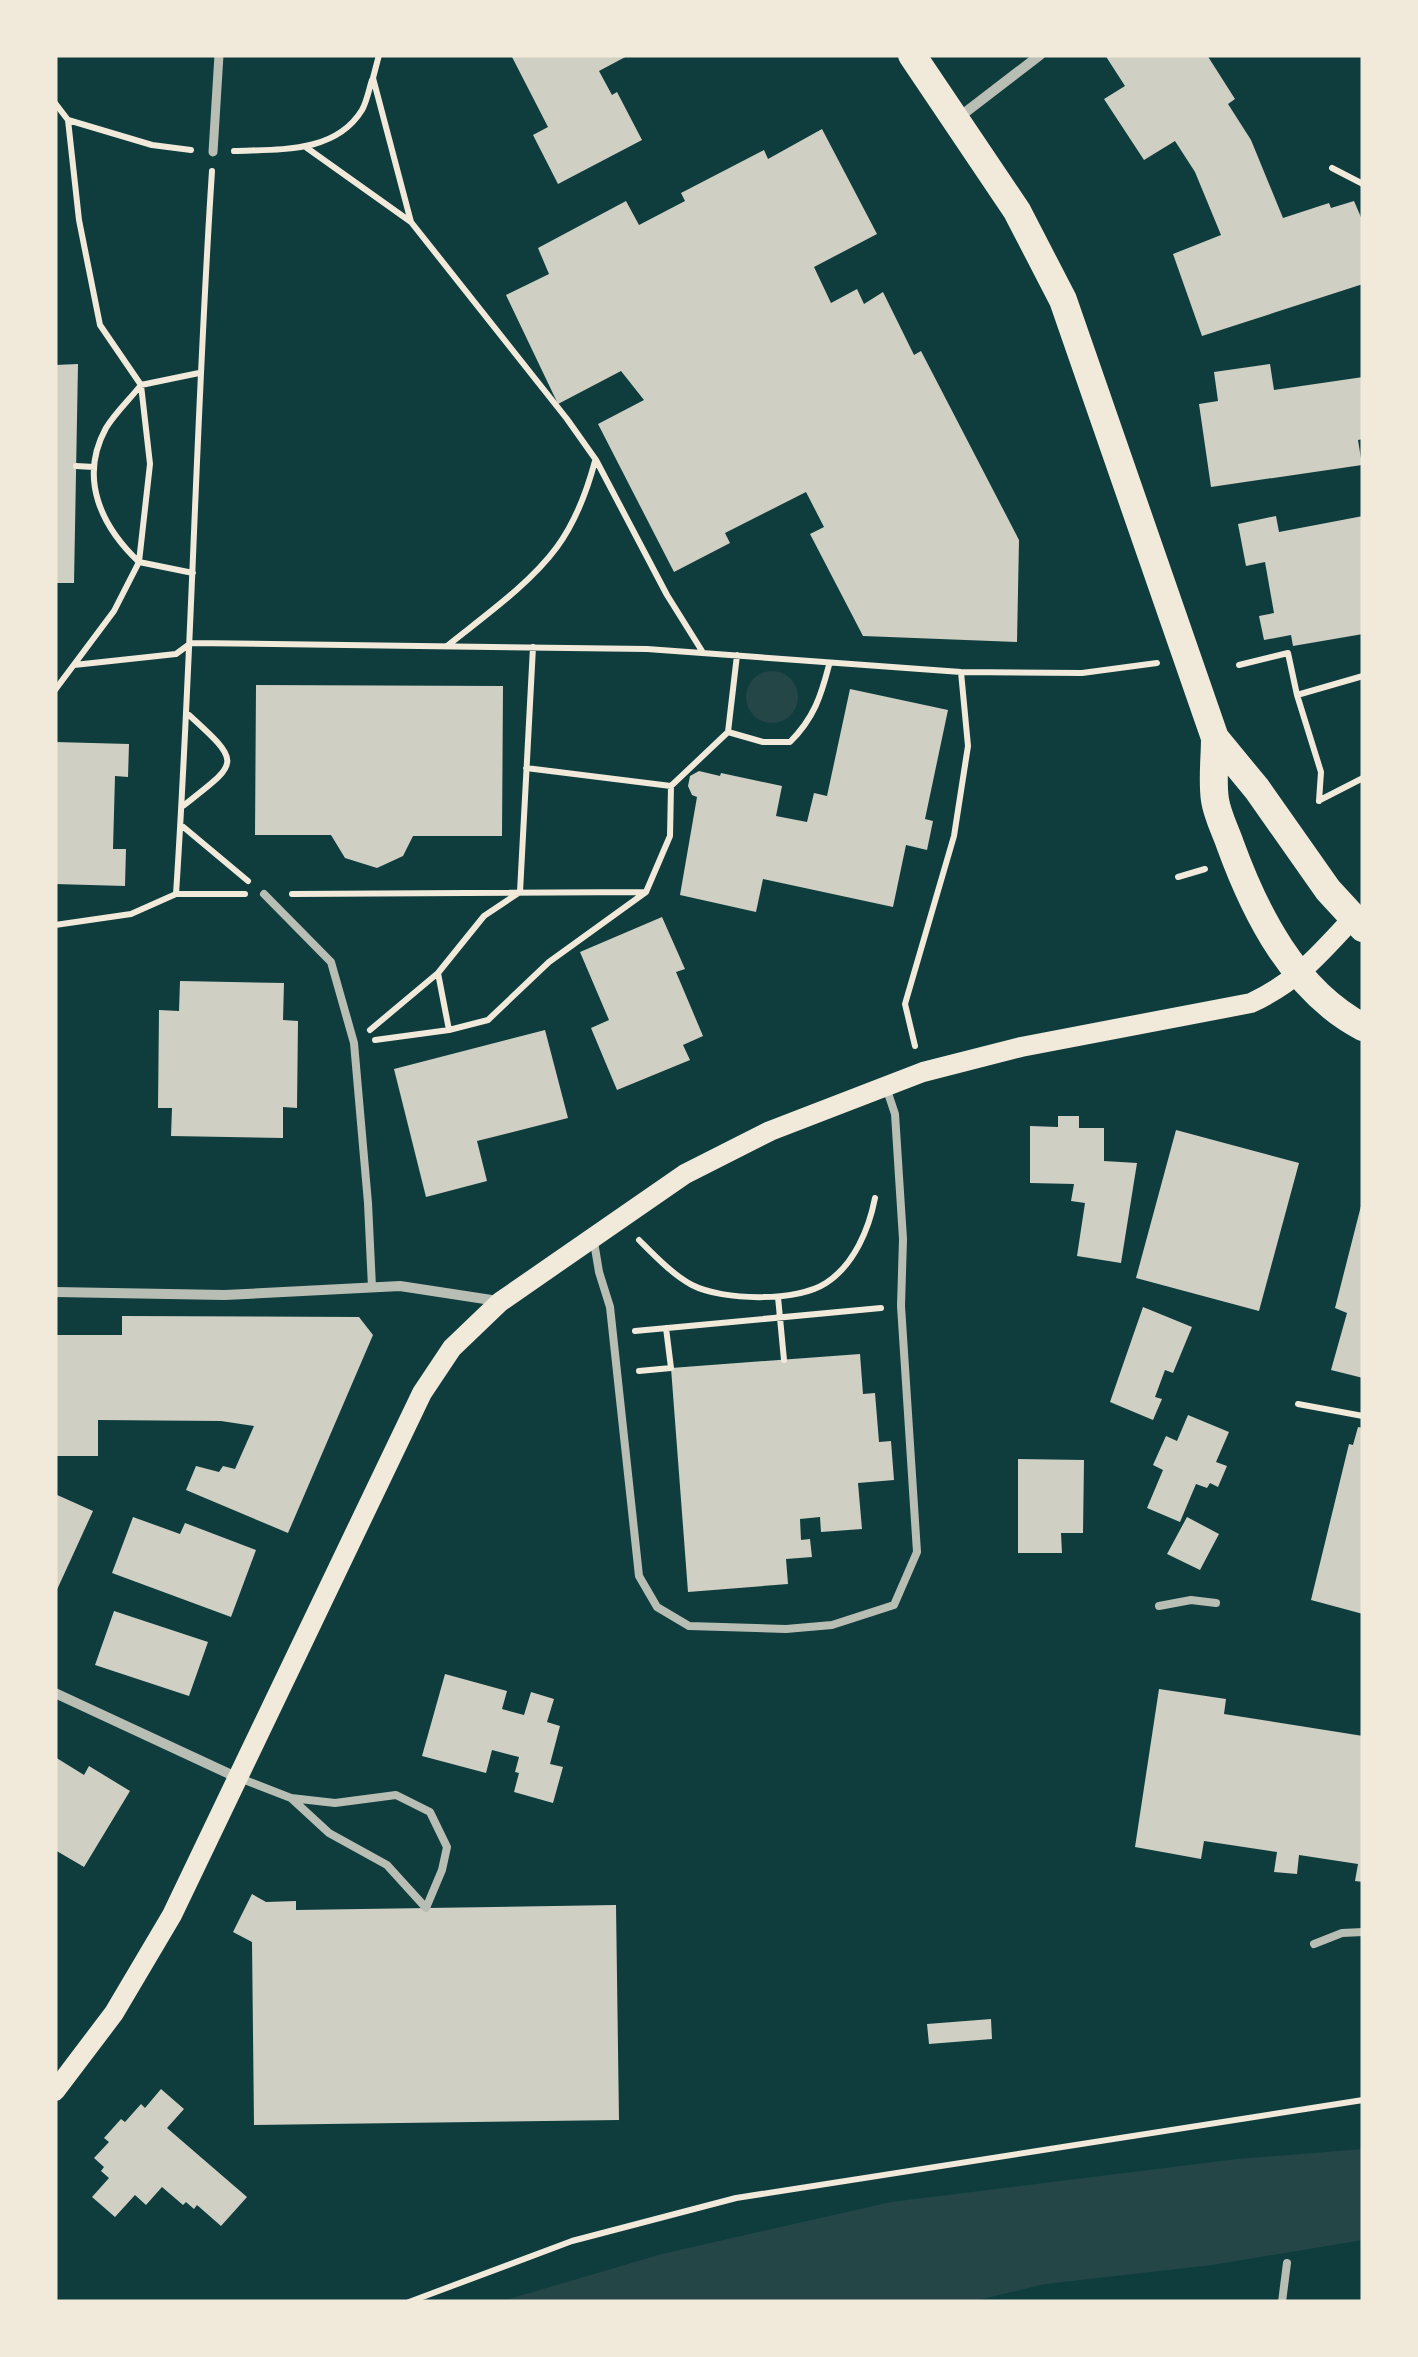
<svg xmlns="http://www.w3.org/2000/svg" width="1418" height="2357" font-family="'Space Grotesk',sans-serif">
<rect width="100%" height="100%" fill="#0f3d3e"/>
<path fill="#244646" d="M746 697a26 26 0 1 1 52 0a26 26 0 1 1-52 0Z
M1363,2149V2240L1212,2265L1045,2284L970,2302H499L662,2254L891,2202L1237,2159Z"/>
<path fill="#cfcfc3" d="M511,55H629L599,71L612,95L617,92L642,140L558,184L533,135L548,127Z
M1105,55H1207L1235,99L1228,104L1251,140L1283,218L1329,203L1331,208L1354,201L1363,222V284L1202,336L1173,254L1221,235L1195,172L1175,141L1144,160L1104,99L1125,86Z
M822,129L877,234L814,267L831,303L857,289L864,304L883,292L914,355L921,351L1019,540L1017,642L863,636L810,534L824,527L806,492L725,533L730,543L674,572L598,424L644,400L621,371L558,404L506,295L549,274L538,248L626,201L639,225L685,201L681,193L764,150L768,159Z
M78,364L74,583H55V365Z
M1270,364L1274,390L1363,377V439L1358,440L1362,465L1211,487L1199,404L1218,401L1214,372Z
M1276,516L1279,532L1363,516V634L1293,646L1291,635L1264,640L1259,616L1274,613L1265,562L1246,566L1238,524Z
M256,685L503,686L502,836H413L403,856L377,868L345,858L331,835H255Z
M850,689L948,710L925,819L933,821L927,850L906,845L893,907L763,879L756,912L680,895L697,797L692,795L688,786L690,776L699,771L720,776L721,773L782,786L776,816L807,822L814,793L827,796Z
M55,742L129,744L128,777L115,776L113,849H126L125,886L55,884Z
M662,917L685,969L676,972L703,1036L683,1045L690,1060L617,1090L591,1028L609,1020L580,952Z
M180,981L284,983L283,1020L298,1021L297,1108L283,1107V1138L171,1136L172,1108H158L159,1010L179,1011Z
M545,1030L568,1118L477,1141L487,1181L426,1197L394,1069Z
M1058,1116H1079V1128H1104V1161L1137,1163L1121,1263L1077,1256L1085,1203L1071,1201L1074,1184L1030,1183V1126L1058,1127Z
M1176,1130L1299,1163L1259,1311L1136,1278Z
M1362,1202H1363V1378L1331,1370L1347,1313L1335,1308Z
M1143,1307L1192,1327L1173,1373L1165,1370L1155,1397L1162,1399L1153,1420L1110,1402Z
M122,1316L359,1317L373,1335L288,1533L186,1490L196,1466L219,1472L223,1466L235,1469L254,1426L221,1421L98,1420V1456H55V1335H122Z
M860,1354L863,1394L875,1393L879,1442L891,1441L894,1480L858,1483L862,1529L821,1532L820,1517L800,1519L801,1540L810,1539L812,1557L786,1559L788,1584L688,1592L671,1368Z
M1188,1415L1229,1432L1216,1462L1227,1466L1218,1487L1210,1483L1207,1488L1196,1484L1180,1522L1147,1508L1163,1470L1153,1465L1166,1436L1177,1441Z
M1358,1427L1363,1428V1614L1311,1600L1349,1444L1353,1445Z
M1018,1459L1084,1460L1083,1533H1061L1062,1553H1018Z
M55,1494L93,1511L55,1594Z
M133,1517L180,1534L185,1523L256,1550L231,1617L112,1573Z
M1187,1517L1219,1534L1200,1570L1167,1554Z
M114,1611L208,1642L189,1696L95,1665Z
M445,1674L507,1691L502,1709L524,1715L531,1692L554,1699L547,1722L560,1726L550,1764L563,1767L553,1803L514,1792L519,1773L515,1772L519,1757L492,1750L486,1773L422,1756Z
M1159,1689L1226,1699L1224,1714L1363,1736V1882L1355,1881L1358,1864L1299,1855L1297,1874L1274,1872L1277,1852L1204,1841L1201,1859L1135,1847Z
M55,1757L84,1775L89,1766L130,1791L84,1867L55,1850Z
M252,1894L266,1902L296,1901V1910L616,1905L619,2120L254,2125L252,1942L233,1932Z
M991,2019L992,2039L929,2044L927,2024Z
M161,2089L184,2109L167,2128L247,2197L221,2226L197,2205L194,2209L186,2202L183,2205L162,2187L146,2205L135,2195L115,2217L92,2197L109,2178L101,2171L104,2167L94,2158L109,2142L104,2138L121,2119L125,2122L141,2104L145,2108Z"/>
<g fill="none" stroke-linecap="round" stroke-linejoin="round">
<path stroke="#f1e9da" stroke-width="6" d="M379,55L373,78L411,222L567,419L596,460L667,595L702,651
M55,103L68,120L152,145L191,150
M68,120L79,220L100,325L141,385L150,464L139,562L193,573
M307,148L411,222
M234,151C278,149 335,154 362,110C367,101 369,89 372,80
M1332,168L1363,184
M76,466L94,467
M447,646C483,617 530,584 557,547C576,521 587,491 595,461
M74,665L176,654L191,643L647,649L961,672L1082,673L1157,663
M1239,665L1288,653L1297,695
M55,690L114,611L139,562C102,527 78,479 106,428C115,413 130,399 141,385L199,373
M728,732L737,655
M526,768L671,786
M1320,800L1363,778
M1319,801L1321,772L1297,695L1363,676
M183,806C239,762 243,764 189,715
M181,825L248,881
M1178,877L1205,869
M176,894C192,653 196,412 212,171
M292,894L645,892
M55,925L131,914L176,894H245
M438,973L449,1030
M370,1030L438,973L484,916L520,892L533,647
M375,1040L449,1030L488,1020L549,962L646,892L670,836L671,786L728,732L763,742H790C814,718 821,696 829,665
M915,1046L905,1004L954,836L968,746L961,672
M639,1240C654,1255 673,1275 692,1285C723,1301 797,1302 826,1283C854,1265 869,1229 875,1198
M778,1297L784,1360
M635,1331L881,1308
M639,1371L671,1368L666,1328
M1298,1404L1363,1416
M409,2302L572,2241L736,2198L1363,2100"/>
<path stroke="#b8beb3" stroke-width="8" d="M264,894L331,962L354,1043L368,1203L372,1287
M594,1242L599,1272L610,1307L639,1576L657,1607L689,1626L786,1629L832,1625L894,1605L917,1552L901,1306L903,1239L895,1114L887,1090
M1159,1606L1191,1600L1216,1603
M237,1777L291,1798L335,1803L396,1795L430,1812L447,1847L442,1870L426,1908L387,1865L329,1833L291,1798
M1314,1944L1342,1933L1363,1932
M1282,2302L1287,2263"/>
<path stroke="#b8beb3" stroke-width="9" d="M213,152L219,55"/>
<path stroke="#b8beb3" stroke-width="10" d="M958,118L1040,55
M55,1292L225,1295L400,1286L498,1301
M55,1693L236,1777"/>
<path stroke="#f1e9da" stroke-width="20" d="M55,2091L114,2013L172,1915L422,1393L452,1348L500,1302L685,1174L770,1131L923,1072L1021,1047L1251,1003C1296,982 1319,955 1352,919"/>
<path stroke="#f1e9da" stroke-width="28" d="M912,55L1017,211L1063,300L1215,738L1257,789L1328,890L1363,928
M1215,738C1215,758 1212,781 1215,800C1217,814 1225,830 1230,844C1255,913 1294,991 1363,1027"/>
</g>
<rect width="1418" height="2357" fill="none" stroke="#f1e9da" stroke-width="115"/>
</svg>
